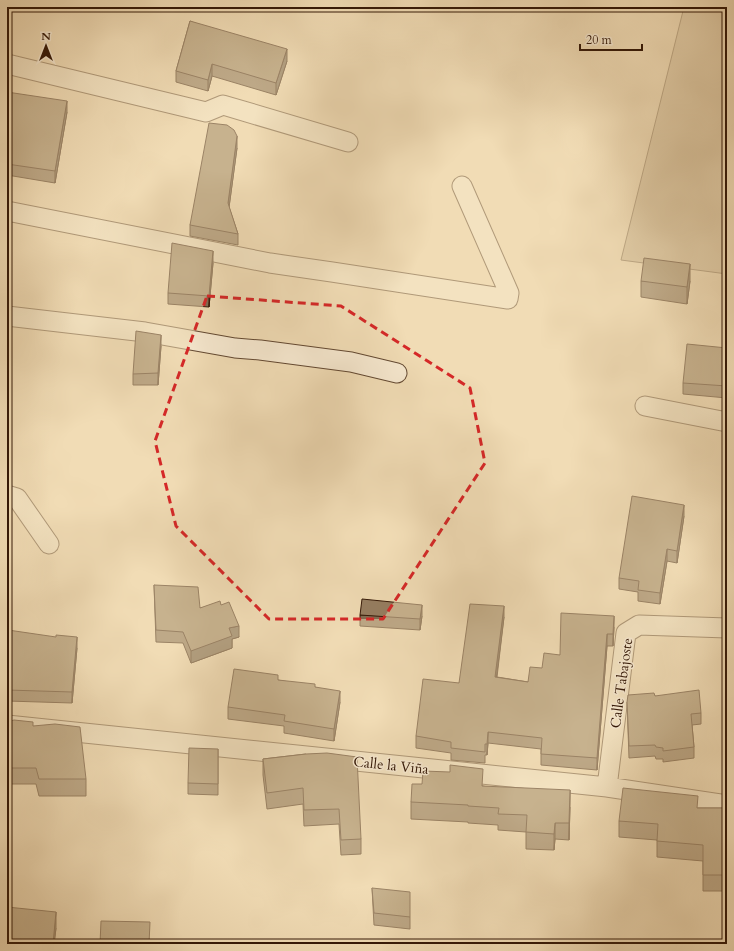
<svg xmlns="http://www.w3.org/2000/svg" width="734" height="951" font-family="Cardo,serif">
<rect width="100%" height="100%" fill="#f1dcb5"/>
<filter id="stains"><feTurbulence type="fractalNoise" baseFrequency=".005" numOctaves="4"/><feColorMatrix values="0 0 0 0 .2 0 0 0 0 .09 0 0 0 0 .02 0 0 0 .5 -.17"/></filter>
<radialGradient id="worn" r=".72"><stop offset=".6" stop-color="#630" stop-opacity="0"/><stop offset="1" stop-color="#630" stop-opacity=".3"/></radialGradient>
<path fill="#d1bb97" stroke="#826a4f" d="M684,7H727V274L621,260Z"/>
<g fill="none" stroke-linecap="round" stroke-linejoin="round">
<g stroke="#634932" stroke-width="21">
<path id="street" d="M7,64L206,112L223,105L348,142
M7,211L270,263L332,272L508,299L509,293L462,186
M7,316L145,332L235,348L260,350L351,362L397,373
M645,406L727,422
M7,495L17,498L49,544
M7,725L607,787L727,805
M607,787L626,633L639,625L727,628"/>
</g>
<use href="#street" stroke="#f6e8cf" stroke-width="19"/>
</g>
<path fill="#816c53" stroke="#341807" d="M190,21L287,61L276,95L212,76L208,91L176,82V71Z
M7,92L67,112L55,183L7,175Z
M237,148L229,207L238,234V245L190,236V225Z
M213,263L209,307L168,304V293Z
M641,281H690L687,304L641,297Z
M161,346L158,385H133V374Z
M727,348V398L683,394V383Z
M684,516L677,563L667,561L660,604L638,601V592L619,589V578Z
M154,585L200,608L221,605L239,637L232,639V648L191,663L183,643L156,642Z
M360,615L422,616L420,630L360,626Z
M504,617L497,677L528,682L542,668L560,655L614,627L613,646H607L597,770L541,765V749L488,743L487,755H485V763L451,760V753L416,748V736L459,683Z
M7,634L77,648L72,703L7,701Z
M278,680L315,687L340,702L334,741L284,733V726L228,719V707Z
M655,696L701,713V724L692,725L694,747V758L663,762V759H656L655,756L629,758L627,702Z
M7,722L33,726L86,779V796H39L36,784H7Z
M218,749V795L188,794V783Z
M306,754L361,839V854L341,855L339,824L304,826L303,804L267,809L263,775V759Z
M422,784L483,786L570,807L569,840L555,839L554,850L526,849V832L498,830V825L468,823V822L411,819V802Z
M698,808H727V891H703V861L657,857V840L619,837V821Z
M372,888L410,917V929L374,925Z
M56,928L54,944H7Z"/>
<path fill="#695844" stroke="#341807" d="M287,49V61L276,95V83Z
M212,64V76L208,91V80Z
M67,101V112L55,183V171Z
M237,136V148L228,215V203Z
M213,251V263L209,307V296Z
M690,264V281L687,304V287Z
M161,335V346L158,385V373Z
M684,505V516L677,563V551Z
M667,549V561L660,604V593Z
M422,605V616L420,630V619Z
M504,606V617L495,688V677Z
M614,616V627L613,646V634Z
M239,626V637L232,639V648L191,663V651L229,628Z
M607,634V646L597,770V758Z
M77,637V648L72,703V692Z
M340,691V702L334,741V729Z
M488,732V743L487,755V744Z
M570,790V807L569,840V823Z
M555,823V839L554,850V834Z
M56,912V928L54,944H53Z"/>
<path fill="#967e61" stroke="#341807" d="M190,21L287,49L276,83L212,64L208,80L176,71Z
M7,92L67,101L55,171L7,164Z
M209,123L227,125L234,130L237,136L228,203L238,234L190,225Z
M172,243L213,251L209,296L168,293Z
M644,258L690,264L687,287L641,281Z
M136,331L161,335L158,373L133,374Z
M687,344L727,348V386L683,383Z
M632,496L684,505L677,551L667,549L660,593L638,590L639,581L619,578Z
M154,585L198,587L200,608L220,601L221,605L229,602L239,626L229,628L232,636L191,651L183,632L156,630Z
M362,599L422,605L420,619L360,615Z
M470,604L504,606L495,677L528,682L530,667L542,668L544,653L560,655L561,613L614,616L613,634H607L597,758L541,754L542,738L488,732L487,744H485V752L451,748V742L416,736L423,679L459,683Z
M8,630L56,637V635L77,637L72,692L7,690V634L8,635Z
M234,669L278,675V680L315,684V687L340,691L334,729L284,721L285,715L228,707Z
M699,690L701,713L691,714L694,747L663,751V748L656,747L655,745L629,746L627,702L628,695L654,693L655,696Z
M14,720L33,722V726L55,724L80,727L86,779H39L36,768H7V722Z
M189,748L218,749V784L188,783Z
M327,753L357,757L361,839L341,840L339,809L304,810L303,788L267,793L263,759L306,754Z
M450,765L483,769L482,786L570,790L569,823H555L554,834L526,832L527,815L498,814L499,808L468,806V805L411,802L412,784H422L423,771L450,772Z
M623,788L698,796L697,808H727V875H703V845L657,841L658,824L619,821Z
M372,888L410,892V917L374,913Z
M7,907L56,912L53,944H38L18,942V944H7Z
M101,921L150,922L149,944H100Z
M208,943L245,944H208Z"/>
<path d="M0 0H734V951H0ZM207,296L341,306L470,388L485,463L383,619H269L176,526L155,441Z" fill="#f1dcb5" fill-opacity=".55" fill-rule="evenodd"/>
<path fill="none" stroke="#d62828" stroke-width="3" stroke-dasharray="8 5" stroke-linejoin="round" d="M207,296L341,306L470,388L485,463L383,619H269L176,526L155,441Z"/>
<g text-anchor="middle" stroke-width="3" stroke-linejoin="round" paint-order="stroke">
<g font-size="14" fill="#341807" stroke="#f6e8cf">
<text transform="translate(621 683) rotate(-82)" y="5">Calle Tabajoste</text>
<text transform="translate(391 765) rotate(6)" y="5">Calle la Viña</text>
</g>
</g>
<rect width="734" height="951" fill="none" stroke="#f1dcb5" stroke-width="24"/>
<rect x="8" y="8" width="718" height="935" fill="none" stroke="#341807" stroke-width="2"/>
<rect x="12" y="12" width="710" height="927" fill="none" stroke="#341807"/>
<g transform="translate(46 46)" stroke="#f6e8cf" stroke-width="3" paint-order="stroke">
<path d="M0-3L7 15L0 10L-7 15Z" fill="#341807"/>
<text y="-6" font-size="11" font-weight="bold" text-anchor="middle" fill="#341807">N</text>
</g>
<path d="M580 44v6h62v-6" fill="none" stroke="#341807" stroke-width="2"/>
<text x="586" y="44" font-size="12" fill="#341807" stroke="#f6e8cf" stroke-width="3" paint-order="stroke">20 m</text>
<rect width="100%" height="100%" filter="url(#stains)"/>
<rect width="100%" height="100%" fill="url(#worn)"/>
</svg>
